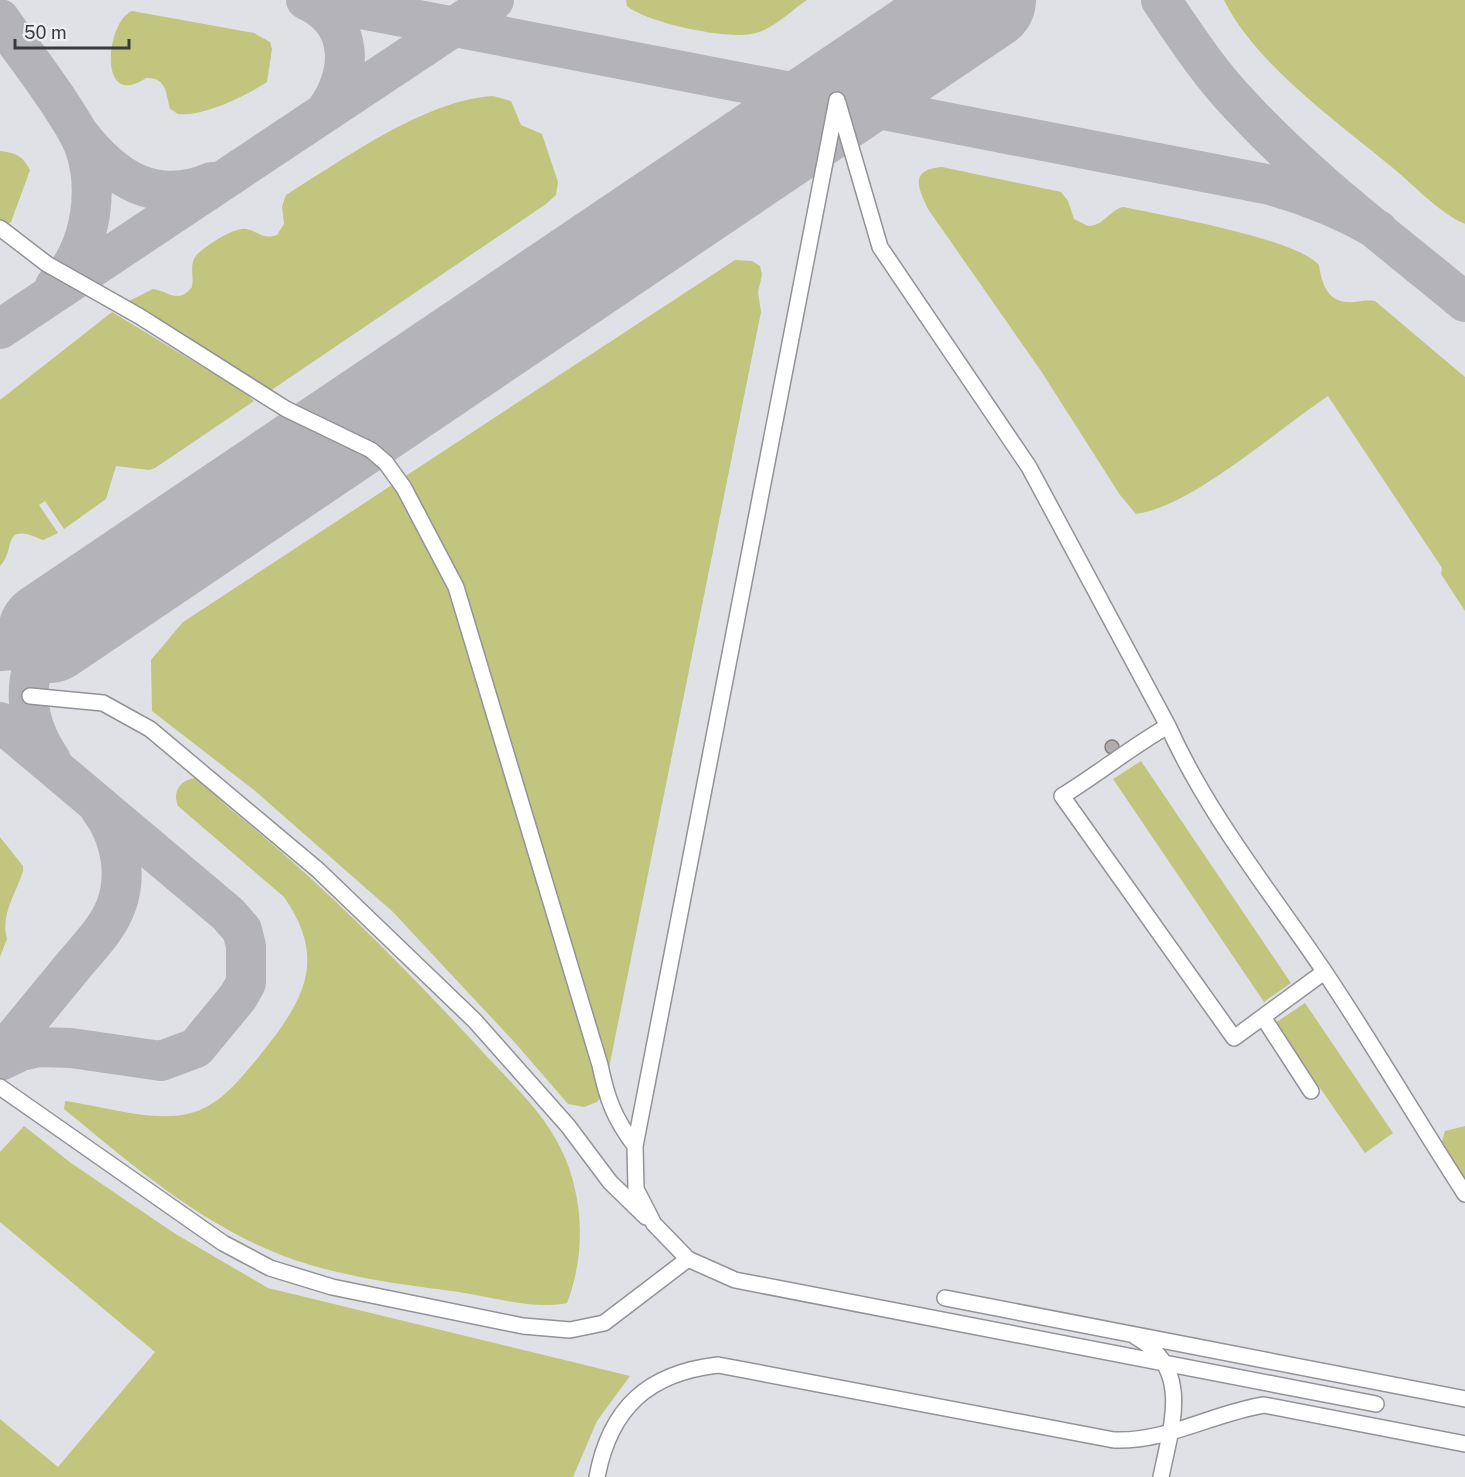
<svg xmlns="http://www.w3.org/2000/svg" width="1465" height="1477" font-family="'Public Sans',sans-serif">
<rect width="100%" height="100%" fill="#e0e1e6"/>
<path fill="#c1c57d" d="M626,0H807C792,10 774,28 756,33C731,41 647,23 627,6Z
M1224,0H1465V224C1438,212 1415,186 1393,168C1338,122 1256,65 1224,0Z
M132,11L254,33L270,42L272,49L267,82C246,96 203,117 178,114L170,109C166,94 167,77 146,78C97,111 106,21 132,11Z
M493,96L511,101L521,125L542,134L558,182L556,195L546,204L270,391L129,301L153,289C169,291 178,305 192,287C194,277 190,268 194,259C198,249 236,226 246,229C260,232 262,240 277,235L284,224L282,206L286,195C344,159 425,100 493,96Z
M0,151C16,153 22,155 30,170L11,222L0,228Z
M942,167L1061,192L1068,201L1074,219L1088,226C1104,226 1108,211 1123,207C1162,215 1297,239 1319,265C1322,286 1329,305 1355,302C1362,301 1367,300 1375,301L1465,377V611L1441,574L1442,568L1328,396C1278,429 1193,506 1136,514L1120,495L1041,371L928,209C918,187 909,170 942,167Z
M735,260L752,261L760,266L762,275L758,292L761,312L604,1093L597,1102L584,1107L568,1104L517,1045L393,912L254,790L152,711L151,660L183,622Z
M112,312L244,392L254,401L155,468L149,470L116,466L106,499L64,529L45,501L39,505L58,533L43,540C0,521 17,548 0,566V400Z
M1141,761L1291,983L1264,1002L1113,779Z
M195,778C209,784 217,798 229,808C320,881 402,965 481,1050C509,1081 543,1111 561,1149C584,1196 586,1254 567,1303C536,1310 490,1297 459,1292C399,1284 339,1277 281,1255C199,1223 131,1164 64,1109L65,1101C101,1106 152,1122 187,1114C219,1107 237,1082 257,1059C301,1004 330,963 284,897L178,806C172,792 180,780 195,778Z
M0,837L23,866V871C16,894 0,915 7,939L0,957Z
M1305,1003L1393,1133L1365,1153L1275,1023Z
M24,1126L71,1163L174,1233L268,1288L630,1376L597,1421L573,1477H0V1419L58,1467L155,1352L0,1222V1152Z
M1465,1126V1186L1441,1145L1445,1131Z"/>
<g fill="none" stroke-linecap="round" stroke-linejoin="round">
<path stroke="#b4b4b8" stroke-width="40" d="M306,0C356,22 353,76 324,113
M315,0L1266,184C1307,195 1342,209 1378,230
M1161,0C1186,37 1210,74 1241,106C1308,179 1389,239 1465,302
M0,19C26,57 56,93 78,133C103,177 93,252 55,286
M79,134C114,179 155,206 212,182
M0,329L494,0
M49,632C21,675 22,718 51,760
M0,651L12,650L49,632
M0,722L228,914L242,930L246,946V983L238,997L196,1048L161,1061L71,1048L39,1047L21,1051L0,1061
M0,1055C25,1025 49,995 74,965C89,947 108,928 116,906C128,874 120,835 100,809"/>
<path stroke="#b4b4b8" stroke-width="102" d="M49,632L985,0"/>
</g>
<path fill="#b0abac" stroke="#837e7f" stroke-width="1.5" d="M1105 747a7 7 0 1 1 14 0a7 7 0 1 1-14 0Z"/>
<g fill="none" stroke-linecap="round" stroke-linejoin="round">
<g stroke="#929397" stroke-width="18">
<path id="minor" d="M837,100L635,1146L636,1189L654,1224L688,1259L735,1280L1376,1404
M838,103L880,247L1029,467L1168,726C1208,815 1270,891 1324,971C1373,1044 1417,1120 1465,1194
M0,228L47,264L139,316L286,409L371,450L386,463L404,488L456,587L600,1065C607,1099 614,1118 635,1146
M30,696L103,703L150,729L318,870L475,1021L568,1126L610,1182L646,1217
M1168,726C1131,747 1098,774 1062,796L1234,1038L1324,972
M1263,1017L1311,1091
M0,1087L223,1243L270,1268L332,1287L523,1326L570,1330L604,1323L688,1259
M945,1298L1465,1399
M1136,1337C1193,1369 1171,1426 1161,1477
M597,1477C610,1408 648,1373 718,1365L1114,1440C1167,1442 1213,1413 1264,1405L1465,1444"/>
</g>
<use href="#minor" stroke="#fff" stroke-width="15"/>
</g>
<path d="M15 39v9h114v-9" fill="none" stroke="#393a3c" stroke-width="3"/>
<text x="24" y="39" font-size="18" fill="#393a3c" stroke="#edeef3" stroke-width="4.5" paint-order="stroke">50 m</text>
</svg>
